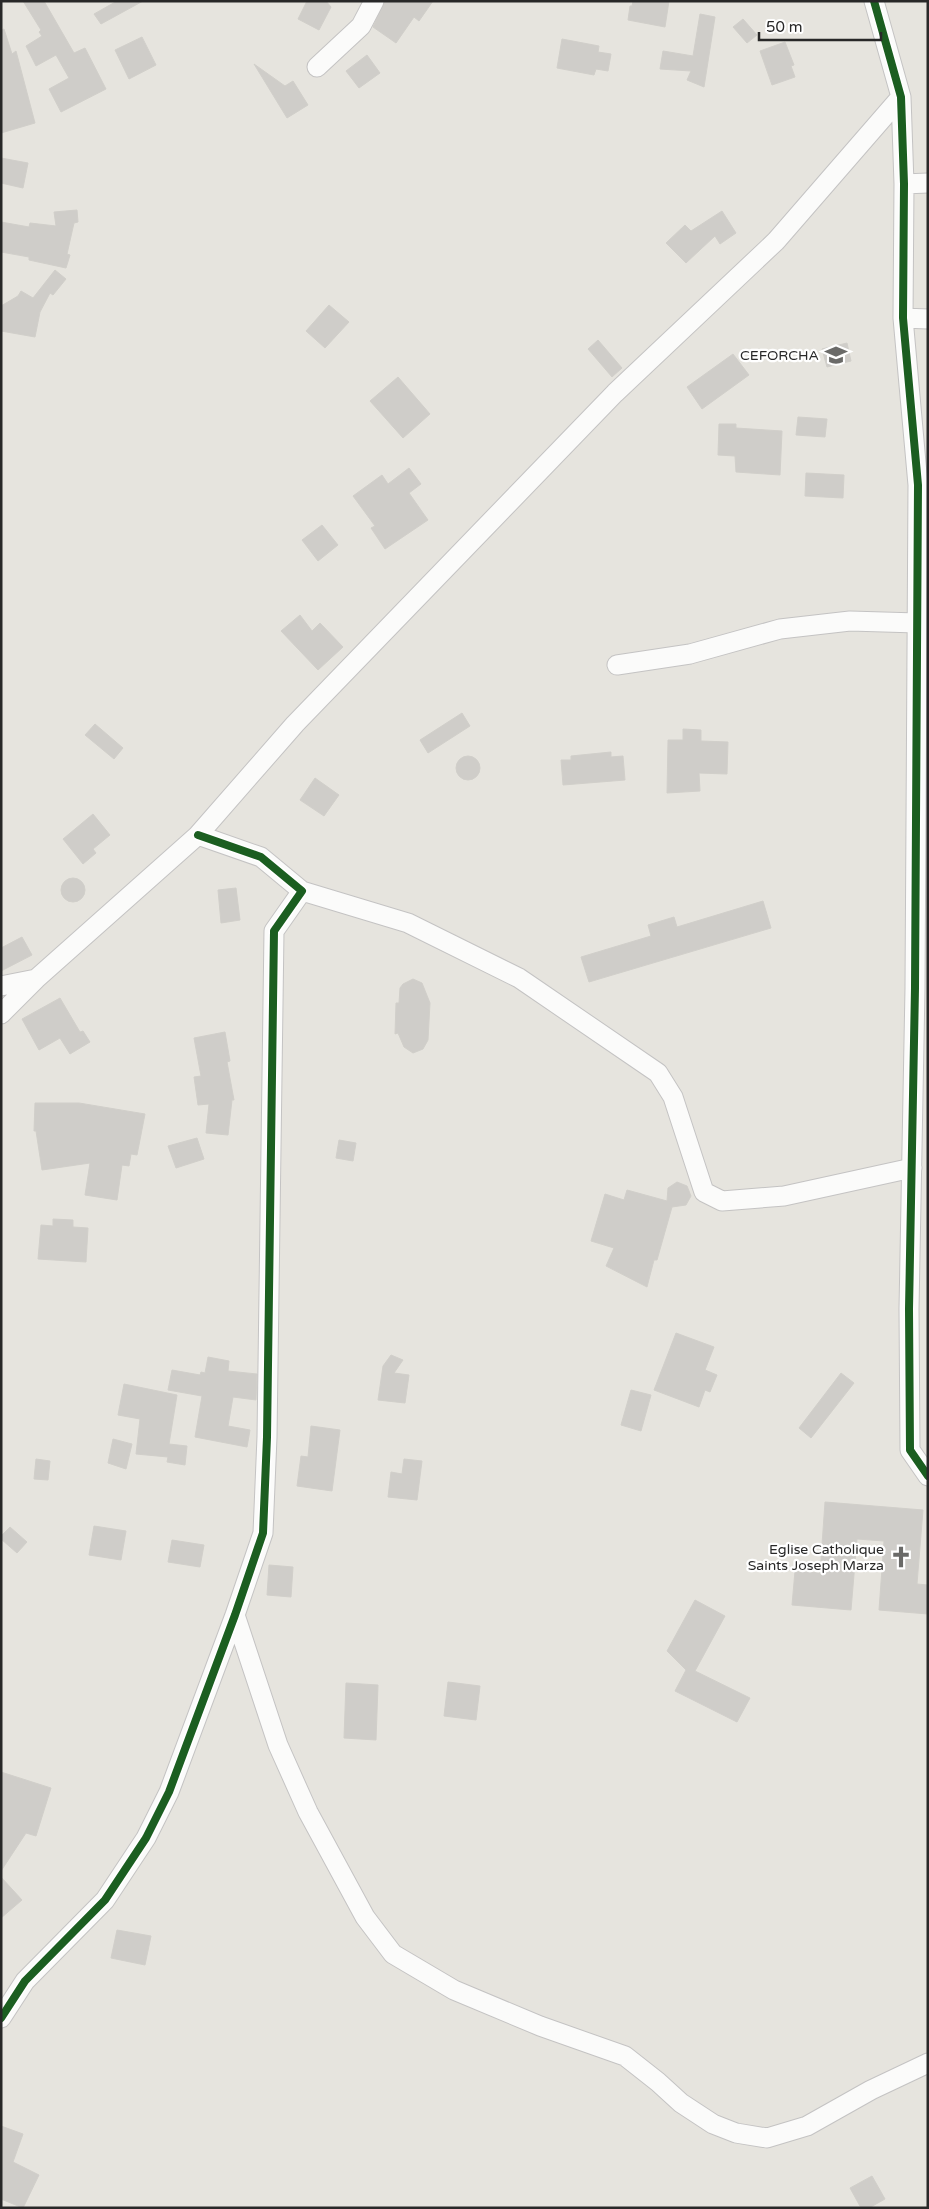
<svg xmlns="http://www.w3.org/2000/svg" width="929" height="2209" font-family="'Varela Round',sans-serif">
<rect width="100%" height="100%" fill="#e6e4de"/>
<path fill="#cfcdc9" stroke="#d1cfca" d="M23,1H44L74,53L85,48L106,89L61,112L49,89L69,78L56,55L36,66L26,46L42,36L39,32L41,30Z
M117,1H143L101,24L94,14Z
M307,1H326L331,7L319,30L298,19Z
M385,1H433L419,21L414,17L396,43L373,27Z
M633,1H669L665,27L628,20L630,6H632Z
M700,14L715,17L704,87L687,80L691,71L660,69L663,51L693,56Z
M743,19L757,35L747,43L733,27Z
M4,29L12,54L16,51L35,123L1,133V30Z
M142,37L156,65L129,79L115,50Z
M562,39L599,46L598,52L611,54L608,71L596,69L594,75L557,68Z
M785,42L794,65L791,66L795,77L772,85L760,51Z
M367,55L380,73L359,88L346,71Z
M254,64L285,86L293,81L308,105L287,118Z
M1,158L28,163L23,188L1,183Z
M77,210L78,222L74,223L67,254L70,255L66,268L29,260V257L1,252V222L29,227L30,223L56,226L54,212Z
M722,211L736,233L720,244L715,236L686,263L666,243L685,225L691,231Z
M55,270L66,279L53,295L50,293L40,312L35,337L1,331V306L18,296L21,291L33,298Z
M329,305L349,322L325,348L306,331Z
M598,340L622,368L612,377L588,349Z
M847,343L851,361L827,367L822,349Z
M733,354L749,375L702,409L687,387Z
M398,377L430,414L403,438L370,401Z
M798,417L827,419L825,437L796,435Z
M719,424H736V428L782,431L780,475L736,472L735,456L718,455Z
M409,468L421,484L409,493L428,520L385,549L371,528L375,526L353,496L382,475L388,484Z
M806,473L844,475L843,498L805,496Z
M322,525L338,545L318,561L302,540Z
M300,615L312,631L320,623L343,647L318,670L281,631Z
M462,713L470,726L428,753L420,740Z
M95,724L123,748L114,759L85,735Z
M683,729L701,730V741L728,742L727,774L699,773L700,791L667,793L668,740H683Z
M611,752V757L623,756L625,780L563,785L561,760H571V756Z
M456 768a12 12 0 1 1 24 0a12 12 0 1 1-24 0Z
M315,778L339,795L324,816L300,800Z
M93,814L110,835L93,849L96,853L83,864L63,839Z
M61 890a12 12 0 1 1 24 0a12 12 0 1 1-24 0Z
M236,888L240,920L221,923L218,890Z
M763,901L771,928L589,982L581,957L651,936L648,925L674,917L677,927Z
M22,937L32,955L1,971V948Z
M413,979L422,983L430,1003L428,1040L423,1049L413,1053L404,1047L398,1033L395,1034L396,1003H399L400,988L403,984Z
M60,998L80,1032L83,1031L90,1042L70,1054L60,1038L39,1050L22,1019Z
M225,1032L230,1061L227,1062L234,1100H232L228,1135L206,1133L209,1104L198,1105L194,1077L201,1076L194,1038Z
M35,1103H79L145,1114L137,1155L131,1154L129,1166L122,1165L117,1200L85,1195L90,1163L42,1170L36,1131H34Z
M197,1138L204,1159L176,1168L168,1146Z
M339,1140L356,1143L353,1161L336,1158Z
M677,1182L687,1186L691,1196L686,1205L672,1207L657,1260H654L647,1287L606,1266L614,1248L591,1241L605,1194L624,1200L627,1190L667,1201L668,1188Z
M53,1219L73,1220V1227L88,1228L86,1262L38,1259L41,1225L53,1226Z
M676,1333L714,1347L705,1370L717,1375L710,1392L705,1390L699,1407L654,1390Z
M391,1355L403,1360L394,1373L409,1375L405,1403L378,1400L383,1366Z
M208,1357L229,1361L228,1371L257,1374L256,1400L233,1397L228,1426L250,1430L247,1447L195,1437L202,1396L168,1390L172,1370L200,1375L201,1372L205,1373Z
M841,1373L854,1383L811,1438L799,1428Z
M124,1384L177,1395L169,1444L187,1446L185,1465L167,1462L168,1457L136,1454L140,1419L118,1415Z
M631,1390L651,1395L641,1431L621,1425Z
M311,1426L340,1430L332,1491L297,1486L301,1456L308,1457Z
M113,1439L132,1444L126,1469L108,1463Z
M36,1459L50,1461L48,1480L34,1479Z
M404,1459L422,1461L417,1500L388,1497L391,1472L402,1474Z
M825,1502L923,1510L917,1584L928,1585V1614L879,1610L884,1541L857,1539L851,1610L792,1605L795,1571L820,1573Z
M94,1526L126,1531L121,1560L89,1555Z
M10,1527L27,1542L17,1553L1,1539V1536Z
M172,1540L204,1545L200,1567L168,1562Z
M269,1565L293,1567L291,1597L267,1595Z
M695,1600L725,1616L695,1671L750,1698L737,1722L675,1691L686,1670L667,1651Z
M448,1682L480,1686L476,1720L444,1716Z
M346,1683L378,1685L376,1740L344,1738Z
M1,1772L51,1788L36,1836L26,1833L1,1871Z
M1,1877L22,1900L1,1918Z
M117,1930L151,1936L145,1965L111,1958Z
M1,2126L23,2134L13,2162L39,2175L23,2208L1,2199Z
M872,2176L885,2199L869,2208H861L850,2188Z"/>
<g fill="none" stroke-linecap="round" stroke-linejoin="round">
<g stroke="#c4c3c3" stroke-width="21">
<path id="minor" d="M874,1L901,97L904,184L903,318L918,485L915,988L909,1309L910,1450L928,1476
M317,67L361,26L374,1
M904,184L928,183
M903,318L928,319
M617,665L690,654L780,629L850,621L917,623
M302,891L408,923L519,978L658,1073L673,1097L704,1192L722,1201L784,1196L912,1168
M1,986L36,979
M1,1014L36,979L198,835L295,724L615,393L776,241L901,97
M235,1615L278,1745L308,1812L365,1917L393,1954L454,1990L540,2026L625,2056L658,2082L681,2103L713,2124L736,2133L767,2138L807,2126L871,2090L928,2063
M1,2018L25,1981L105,1900L146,1838L169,1792L235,1615L263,1533L267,1437L274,931L302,891L261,857L198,835"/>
</g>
<use href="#minor" stroke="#fbfbfa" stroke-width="19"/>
<g stroke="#fff" stroke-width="11">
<path id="cycleway" d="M874,1L901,97L904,184L903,318L918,485L915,988L909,1309L910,1450L928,1476
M1,2018L25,1981L105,1900L146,1838L169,1792L235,1615L263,1533L267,1437L274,931L302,891L261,857L198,835"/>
</g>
<use href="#cycleway" stroke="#1b5e20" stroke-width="8"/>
</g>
<defs>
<g id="university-bare" transform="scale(1.725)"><path d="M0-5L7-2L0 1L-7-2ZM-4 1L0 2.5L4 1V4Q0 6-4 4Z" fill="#6a6a68" stroke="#fff" stroke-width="2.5" paint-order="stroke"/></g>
<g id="church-bare" transform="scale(1.725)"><path d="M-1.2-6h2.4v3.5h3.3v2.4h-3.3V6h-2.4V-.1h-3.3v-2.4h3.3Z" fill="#6a6a68" stroke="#fff" stroke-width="2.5" paint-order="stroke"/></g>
</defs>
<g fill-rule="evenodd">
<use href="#university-bare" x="836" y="355"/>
<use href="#church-bare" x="901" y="1557"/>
</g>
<g text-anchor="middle" stroke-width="4.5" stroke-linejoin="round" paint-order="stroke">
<g font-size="14" fill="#282828" stroke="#fff" text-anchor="end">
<text x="819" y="360">CEFORCHA</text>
<text x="884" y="1554">Eglise Catholique<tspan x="884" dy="16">Saints Joseph Marza</tspan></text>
</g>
</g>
<rect width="929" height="2209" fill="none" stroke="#282828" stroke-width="5"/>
<path d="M759 32v8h122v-8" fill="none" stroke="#282828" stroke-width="2.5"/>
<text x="766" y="32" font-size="15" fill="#282828" stroke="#ffffff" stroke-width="4" paint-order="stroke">50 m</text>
</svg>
